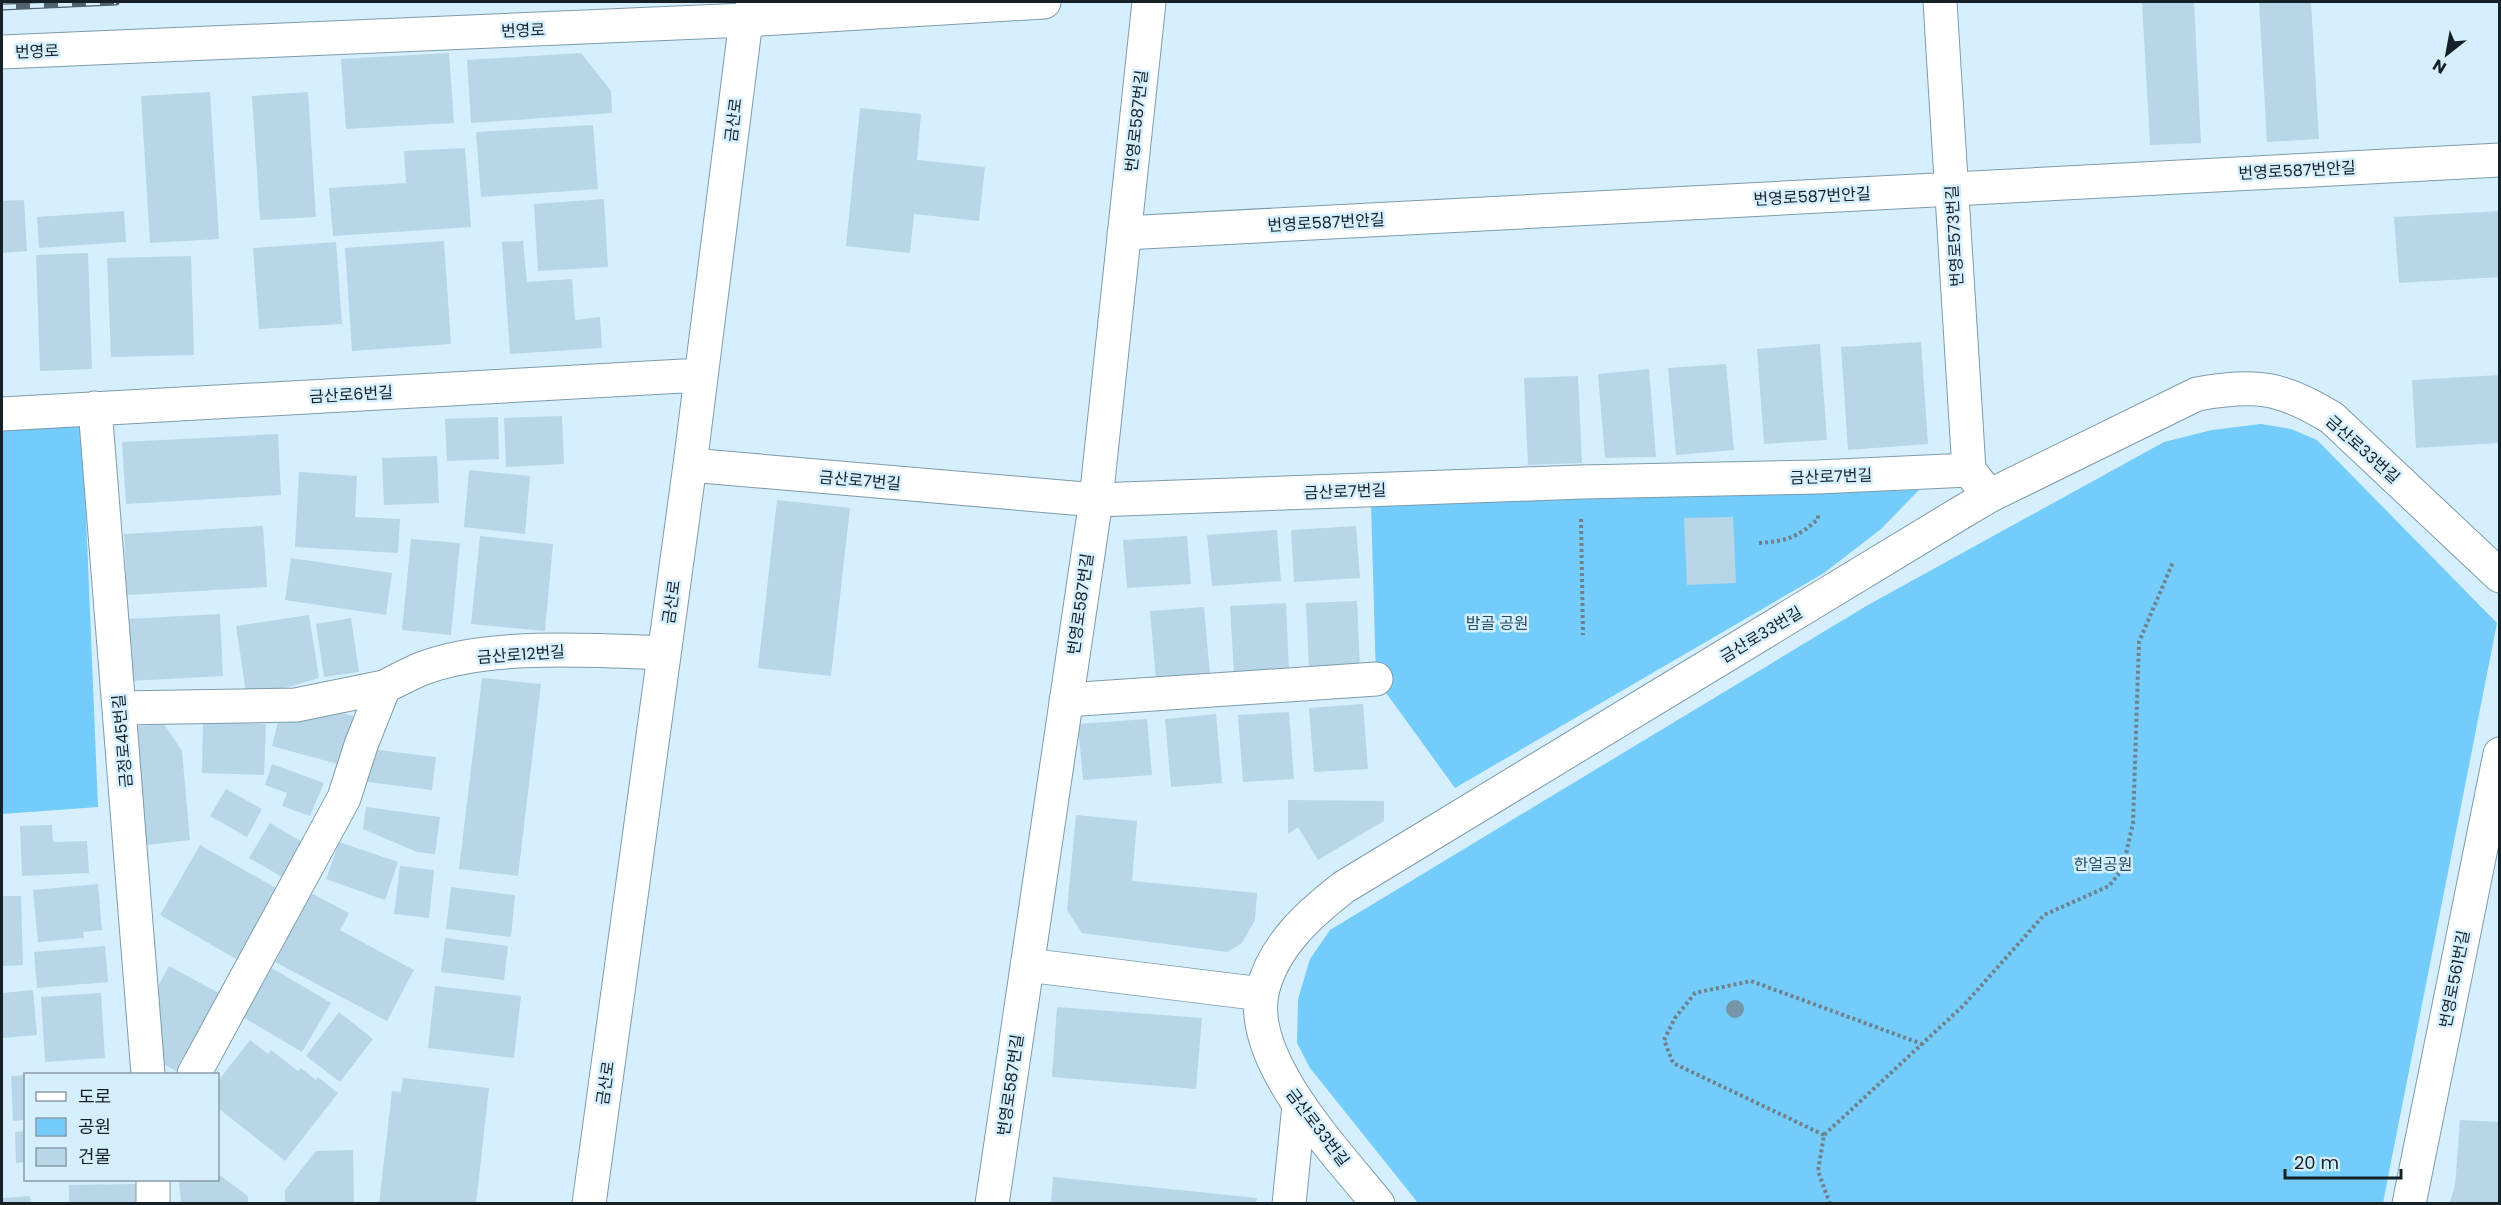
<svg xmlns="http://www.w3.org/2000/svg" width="2501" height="1205" font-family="Poppins,'Noto Sans KR',sans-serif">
<rect width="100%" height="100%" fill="#d6effe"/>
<path fill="#73ccfa" d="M82,418L98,807L2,814V424Z
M2261,424L2291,429L2317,440L2497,623L2383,1203H1418L1310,1068L1297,1043L1298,999L1310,959L1330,930L1868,605L2164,442L2212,430Z
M1919,490L1881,529L1824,573L1455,788L1376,679L1371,503Z"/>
<path fill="#b7d6e8" d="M2142,2H2194L2201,143L2150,145Z
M2259,2H2311L2319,139L2267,142Z
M449,53L454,123L346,129L341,59Z
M581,53L611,91L612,113L471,123L467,60Z
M210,92L219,239L150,243L141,96Z
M308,92L316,217L260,220L252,96Z
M860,108L921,114L917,160L985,167L979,221L914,214L910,253L846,246Z
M593,125L598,189L481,197L476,132Z
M465,148L471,227L333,236L329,188L406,183L404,151Z
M604,199L608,267L538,271L534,204Z
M24,200L27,251L2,253V201Z
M124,211L126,242L39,248L37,217Z
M2500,211V277L2399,283L2394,217Z
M444,241L451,344L352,351L345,248Z
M523,241L527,282L572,279L575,320L600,317L602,348L510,354L502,242Z
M336,242L342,324L259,329L253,248Z
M88,253L92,369L40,371L36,255Z
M191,256L194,355L111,357L107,258Z
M1921,342L1928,444L1848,450L1841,347Z
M1820,344L1827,440L1764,444L1757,349Z
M1726,364L1734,450L1676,455L1668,368Z
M1649,369L1656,457L1605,458L1598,374Z
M2500,375V443L2416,448L2412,380Z
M1578,376L1582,463L1528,465L1524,378Z
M562,416L564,464L506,467L504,418Z
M498,417L499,459L447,461L445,419Z
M278,434L281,495L126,504L122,442Z
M437,456L439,503L384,505L382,458Z
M469,470L530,476L525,534L464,527Z
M299,472L357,476L355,517L400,519L398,553L295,547Z
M777,500L850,508L831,676L758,668Z
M1733,517L1736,583L1687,585L1684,518Z
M263,526L267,587L127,595L124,534Z
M1356,526L1360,578L1294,582L1291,530Z
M1277,530L1281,581L1212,586L1207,535Z
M480,536L553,544L545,631L471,624Z
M1187,536L1191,584L1127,588L1123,540Z
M411,539L460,543L451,635L402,630Z
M291,558L392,573L386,615L285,600Z
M1357,601L1360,667L1309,669L1306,603Z
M1286,603L1289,672L1234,674L1230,606Z
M1204,607L1210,675L1156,680L1150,611Z
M220,614L223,676L130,681L126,619Z
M309,615L319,678L247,699L236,626Z
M351,618L359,672L324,677L316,624Z
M482,678L541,684L518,876L459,869Z
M1363,704L1368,769L1314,772L1309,708Z
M322,708L354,716L341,765L272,746L278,722Z
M1289,712L1294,779L1243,782L1238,715Z
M1216,714L1222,783L1171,787L1165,719Z
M1147,719L1152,775L1083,780L1078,724Z
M203,722L266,724L264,775L202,773Z
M164,724L182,751L190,840L146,845L136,726Z
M371,749L436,757L432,790L367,782Z
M272,764L324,783L310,816L282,806L287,793L265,785Z
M226,789L262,809L247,837L210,816Z
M1288,800L1384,801V821L1318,860L1298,827L1288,834Z
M366,807L440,817L435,854L417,852L363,829Z
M1076,815L1137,821L1132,881L1257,893L1255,920L1242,943L1227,952L1082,933L1067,910Z
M270,823L311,847L291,882L249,858Z
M52,825L53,842L87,841L89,873L22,876L20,826Z
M339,842L398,862L385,900L326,879Z
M200,845L283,892L243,963L160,915Z
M400,866L434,870L429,918L394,914Z
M98,884L102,930L83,932L84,938L38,942L33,890Z
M451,887L515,895L511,937L446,929Z
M311,893L349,913L340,930L414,970L387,1021L275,962Z
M2,896H21L23,965L2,966Z
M445,938L508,946L504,980L441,972Z
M105,946L108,982L37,988L34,952Z
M169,966L228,998L182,1074L165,1065L151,999Z
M272,968L331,1003L302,1052L243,1017Z
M435,986L521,996L514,1058L428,1048Z
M33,990L37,1035L2,1038V993Z
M101,993L105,1058L45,1062L41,997Z
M1057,1007L1202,1018L1196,1089L1052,1077Z
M339,1012L373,1039L340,1082L306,1056Z
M250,1040L268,1054L271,1050L298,1071L301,1068L316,1080L318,1077L338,1093L285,1161L218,1108V1081Z
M26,1075V1120L13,1121L11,1076Z
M403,1078L489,1088L476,1204H379L392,1091L401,1092Z
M2460,1120L2500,1122V1204H2449L2455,1186Z
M26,1131V1162L16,1163L15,1132Z
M353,1150L354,1204H285V1190L316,1151Z
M218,1174L248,1196V1204H181L179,1180H218Z
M1053,1177L1257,1198L1256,1204H1051Z
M138,1184L139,1204H69V1185Z
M30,1196L31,1204H2V1198Z"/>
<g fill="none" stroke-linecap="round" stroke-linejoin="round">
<g stroke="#7d9bac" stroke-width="35">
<path id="minor" d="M1940,2L1969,470
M2,52L746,20L1044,2
M1124,233L2500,160
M95,408L148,1074
M2,414L701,375
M690,465L1096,500L1581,482L1817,477L1969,470L1989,496
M384,687C396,681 409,674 421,669C487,643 593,650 664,653
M1066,700L1376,679
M119,708L296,705L384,687L361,745L344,798L194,1074
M1027,965L1262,994
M153,1204V1180
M589,1204L690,465L746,20L755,2
M992,1204L1096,500L1149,2
M1289,1204L1299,1105
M1378,1204C1338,1154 1248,1061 1262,993C1272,947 1309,914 1344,887L1962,512L1989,496L2197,394C2256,384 2280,386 2332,418L2500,576
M2409,1204L2500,754"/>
</g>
<path stroke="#6f818c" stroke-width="4" stroke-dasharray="3 3" stroke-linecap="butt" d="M1581,519L1583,635
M1759,543C1786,541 1797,538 1818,519V514
M1824,1135L1673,1063L1664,1040L1675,1018L1695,993L1751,981L1922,1044
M1830,1204L1818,1171L1824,1135L1964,1005L2044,915L2109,886L2118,875L2126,854L2133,823L2139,642L2173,562"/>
<use href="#minor" stroke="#fff" stroke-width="33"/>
<g stroke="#52626b" stroke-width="7">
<path id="rail" d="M2,7L116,2"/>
</g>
<use href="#rail" stroke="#d6effe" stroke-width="4.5" stroke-dasharray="14" stroke-linecap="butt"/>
</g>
<circle fill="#7496a8" cx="1735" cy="1009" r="9"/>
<g text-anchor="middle" stroke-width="5" stroke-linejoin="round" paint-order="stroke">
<g font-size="16" fill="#152127" stroke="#d6effe">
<text transform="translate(523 30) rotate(-2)" y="6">번영로</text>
<text transform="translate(37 51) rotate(-2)" y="6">번영로</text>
<text transform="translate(733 120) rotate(-83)" y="6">금산로</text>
<text transform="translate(1136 121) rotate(-84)" y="6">번영로587번길</text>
<text transform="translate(2297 170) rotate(-3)" y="6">번영로587번안길</text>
<text transform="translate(1812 196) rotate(-3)" y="6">번영로587번안길</text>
<text transform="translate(1326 222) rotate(-3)" y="6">번영로587번안길</text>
<text transform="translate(1954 236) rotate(-93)" y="6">번영로573번길</text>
<text transform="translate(351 394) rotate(-3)" y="6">금산로6번길</text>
<text transform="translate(2363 449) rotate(42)" y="6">금산로33번길</text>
<text transform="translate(1831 476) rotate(-2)" y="6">금산로7번길</text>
<text transform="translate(860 480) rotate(5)" y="6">금산로7번길</text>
<text transform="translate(1345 491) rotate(-2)" y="6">금산로7번길</text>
<text transform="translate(671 602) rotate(-82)" y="6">금산로</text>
<text transform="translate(1080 604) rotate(-82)" y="6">번영로587번길</text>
<text transform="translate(1761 634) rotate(-31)" y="6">금산로33번길</text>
<text transform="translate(521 654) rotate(-4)" y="6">금산로12번길</text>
<text transform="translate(122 741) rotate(-95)" y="6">금정로45번길</text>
<text transform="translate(2454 979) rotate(-79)" y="6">번영로561번길</text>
<text transform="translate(605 1083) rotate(-82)" y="6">금산로</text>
<text transform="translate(1010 1085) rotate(-82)" y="6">번영로587번길</text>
<text transform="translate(1318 1127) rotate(53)" y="6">금산로33번길</text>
</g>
<g font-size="16" fill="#244d62" stroke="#d6effe">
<text x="1497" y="629">밤골 공원</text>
<text x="2103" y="870">한얼공원</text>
</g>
</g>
<rect width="2501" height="1205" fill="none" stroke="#152127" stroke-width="6"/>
<rect x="24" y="1073" width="195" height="108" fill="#d6effe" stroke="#899da8" stroke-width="1.5"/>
<rect x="36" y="1092" width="30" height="9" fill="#ffffff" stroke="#899da8" stroke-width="1.5"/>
<text x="78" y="1103" font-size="18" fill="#152127">도로</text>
<rect x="36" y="1118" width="30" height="18" fill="#73ccfa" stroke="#899da8" stroke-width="1.5"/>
<text x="78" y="1133" font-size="18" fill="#152127">공원</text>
<rect x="36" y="1148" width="30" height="18" fill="#b7d6e8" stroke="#899da8" stroke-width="1.5"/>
<text x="78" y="1163" font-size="18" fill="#152127">건물</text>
<g transform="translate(2447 54) rotate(211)" stroke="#d6effe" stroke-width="4.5" paint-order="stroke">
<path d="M0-4.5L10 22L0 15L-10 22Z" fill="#152127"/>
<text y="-9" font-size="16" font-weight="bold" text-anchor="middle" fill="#152127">N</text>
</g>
<path d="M2285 1169v9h116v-9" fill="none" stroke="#152127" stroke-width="3"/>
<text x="2294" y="1169" font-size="18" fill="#152127" stroke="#d6effe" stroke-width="4.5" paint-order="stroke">20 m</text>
</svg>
